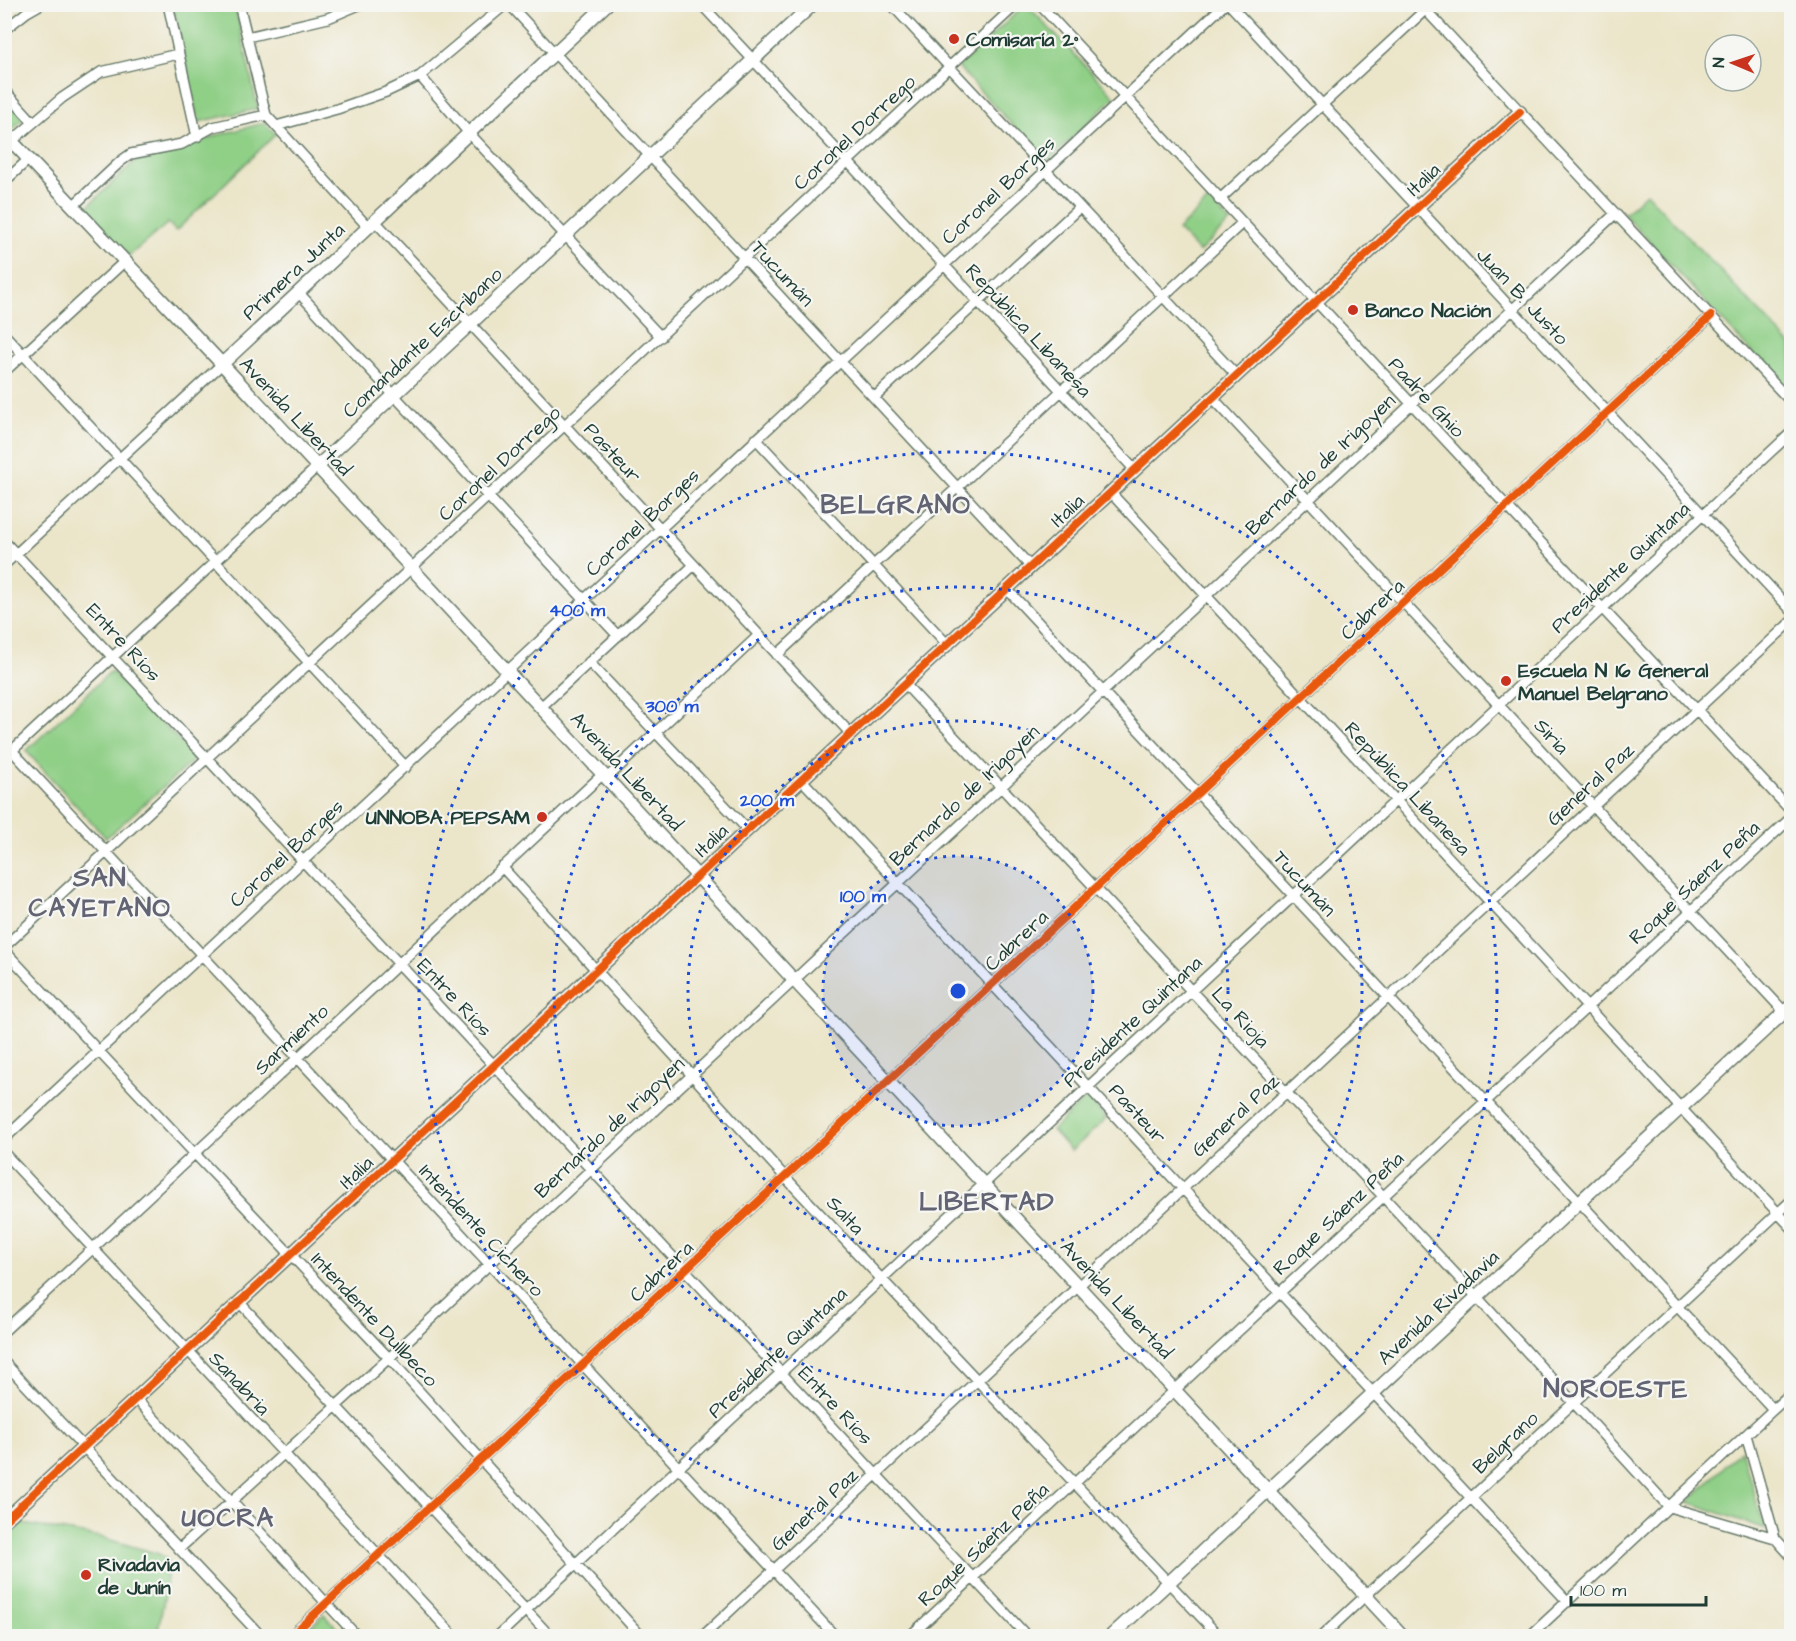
<svg xmlns="http://www.w3.org/2000/svg" width="1796" height="1641" font-family="'Architects Daughter',sans-serif">
<rect width="100%" height="100%" fill="#f6f6f2"/>
<filter id="ink" filterUnits="userSpaceOnUse"><feTurbulence type="fractalNoise" baseFrequency=".0167" numOctaves="2"/><feDisplacementMap in="SourceGraphic" scale="12" xChannelSelector="R" yChannelSelector="G"/><feConvolveMatrix kernelMatrix="1 2 1 2 8 2 1 2 1" color-interpolation-filters="sRGB"/></filter>
<filter id="wash" filterUnits="userSpaceOnUse"><feTurbulence type="fractalNoise" baseFrequency=".008" numOctaves="4" result="noise"/><feDisplacementMap in="SourceGraphic" scale="24" xChannelSelector="R" yChannelSelector="G"/><feGaussianBlur stdDeviation="1.35" result="paint"/><feColorMatrix in="noise" values="0 0 0 0 0 0 0 0 0 0 0 0 0 0 0 0 0 1.4 0 .05"/><feComposite in="paint" operator="in"/></filter>
<g filter="url(#wash)">
<rect width="100%" height="100%" fill="#ebe5c9"/>
<path fill="#8fcf86" stroke="#57865d" stroke-width="1.5" d="M173,5H235L258,109L198,122Z
M1025,5H1027L1115,97L1047,162L958,67Z
M5,97L24,118L11,131L5,124Z
M264,123L276,134L176,231L168,223L129,256L85,209L135,161L189,147L214,136Z
M1646,193L1791,345V395L1624,214Z
M1209,200L1230,222L1199,252L1178,230Z
M111,671L196,758L106,838L26,751Z
M1087,1097L1106,1119L1071,1151L1052,1130Z
M1741,1450L1765,1529L1688,1502Z
M18,1523L100,1537L159,1554L168,1560L166,1589L157,1636H5V1535Z
M324,1614L345,1636H301Z"/>
</g>
<g filter="url(#ink)">
<g fill="none" stroke-linecap="round" stroke-linejoin="round">
<g stroke="#667868" stroke-width="12">
<path id="street" d="M168,4L197,137
M239,4L266,115L368,227
M509,4L1030,566
M701,4L1134,469
M891,4L1236,375
M1039,4L1792,812
M1229,4L1792,611
M1420,4L1792,403
M4,30L27,12L41,4
M247,37L328,18L361,4
M420,76L469,133L661,337
M4,90L33,122
M276,126L337,109L386,92L420,76L506,4
M12,141L62,98L101,72L178,54
M4,182L29,159
M1219,200L1425,10
M73,206L121,161L131,154L182,144L213,127L266,115
M375,221L850,733
M298,292L618,636
M4,334L406,767
M4,372L125,261
M1212,397L1792,1020
M874,398L1080,207
M756,439L947,644
M1110,492L1792,1228
M4,541L1027,1636
M4,565L222,364
M1006,588L1773,1409
M777,655L1241,224
M589,662L747,829
M904,683L1477,1297L1669,1507L1775,1538
M541,707L693,566
M4,742L835,1636
M4,758L317,467
M607,778L759,635
M801,779L1568,1602
M502,867L786,1178L1219,1636
M4,947L1017,4
M4,950L194,1153L389,1358L641,1636
M4,1139L1225,4
M4,1153L454,1636
M240,1303L550,1636
M4,1331L603,774
M4,1362L261,1636
M136,1399L357,1636
M1746,1435L1775,1538L1792,1557
M179,1549L389,1358L1615,214
M291,1636L1711,316
M498,1636L1792,432
M703,1636L1792,621
M910,1636L1792,817
M1322,1636L1792,1200
M1530,1636L1792,1392"/>
</g>
<g stroke="#667868" stroke-width="15">
<path id="secondary" d="M4,133L222,364L1403,1636
M222,364L607,4
M317,467L813,4
M4,1521L1520,112
M1111,1636L1792,1005"/>
</g>
<use href="#street" stroke="#fff" stroke-width="9"/>
<use href="#secondary" stroke="#fff" stroke-width="12"/>
<g stroke="#f6f6f2" stroke-width="11">
<path id="cycleway" d="M4,1521L1520,112
M291,1636L1711,316"/>
</g>
<use href="#cycleway" stroke="#e8590c" stroke-width="8"/>
</g>
</g>
<circle cx="958" cy="991" r="135" fill="#1d4ed8" fill-opacity=".12"/>
<g fill="none" stroke="#1d4ed8" stroke-width="3" stroke-dasharray="3 6">
<circle cx="958" cy="991" r="135"/>
<circle cx="958" cy="991" r="270"/>
<circle cx="958" cy="991" r="404"/>
<circle cx="958" cy="991" r="539"/>
</g>
<g fill="#c8321e" stroke="#f6f6f2" stroke-width="2">
<circle cx="954" cy="39" r="6"/>
<circle cx="1353" cy="310" r="6"/>
<circle cx="1506" cy="681" r="6"/>
<circle cx="542" cy="817" r="6"/>
<circle cx="86" cy="1575" r="6"/>
</g>
<g text-anchor="middle" stroke-width="4.5" stroke-linejoin="round" paint-order="stroke">
<g font-size="20" font-weight="bold" fill="#1f3d34" stroke="#f6f6f2" text-anchor="start">
<text x="966" y="46">Comisaría 2°</text>
<text x="1365" y="317">Banco Nación</text>
<text x="1518" y="677">Escuela N 16 General<tspan x="1518" dy="23">Manuel Belgrano</tspan></text>
<text x="530" y="824" text-anchor="end">UNNOBA PEPSAM</text>
<text x="98" y="1571">Rivadavia<tspan x="98" dy="23">de Junín</tspan></text>
</g>
<g font-size="20" fill="#1f3d34" stroke="#f6f6f2">
<text transform="translate(854 132) rotate(-43)" y="7">Coronel Dorrego</text>
<text transform="translate(1423 179) rotate(-43)" y="7">Italia</text>
<text transform="translate(998 190) rotate(-43)" y="7">Coronel Borges</text>
<text transform="translate(293 271) rotate(-43)" y="7">Primera Junta</text>
<text transform="translate(783 273) rotate(47)" y="7">Tucumán</text>
<text transform="translate(1523 296) rotate(47)" y="7">Juan B. Justo</text>
<text transform="translate(1029 330) rotate(47)" y="7">República Libanesa</text>
<text transform="translate(422 342) rotate(-43)" y="7">Comandante Escribano</text>
<text transform="translate(1427 397) rotate(47)" y="7">Padre Ghio</text>
<text transform="translate(296 416) rotate(47)" y="7">Avenida Libertad</text>
<text transform="translate(613 452) rotate(47)" y="7">Pasteur</text>
<text transform="translate(499 463) rotate(-43)" y="7">Coronel Dorrego</text>
<text transform="translate(1320 464) rotate(-43)" y="7">Bernardo de Irigoyen</text>
<text transform="translate(1067 510) rotate(-43)" y="7">Italia</text>
<text transform="translate(642 522) rotate(-43)" y="7">Coronel Borges</text>
<text transform="translate(1620 567) rotate(-43)" y="7">Presidente Quintana</text>
<text transform="translate(1372 609) rotate(-43)" y="7">Cabrera</text>
<text transform="translate(124 642) rotate(47)" y="7">Entre Ríos</text>
<text transform="translate(1552 736) rotate(47)" y="7">Siria</text>
<text transform="translate(627 771) rotate(47)" y="7">Avenida Libertad</text>
<text transform="translate(1590 784) rotate(-43)" y="7">General Paz</text>
<text transform="translate(1408 788) rotate(47)" y="7">República Libanesa</text>
<text transform="translate(964 795) rotate(-43)" y="7">Bernardo de Irigoyen</text>
<text transform="translate(711 840) rotate(-43)" y="7">Italia</text>
<text transform="translate(286 853) rotate(-43)" y="7">Coronel Borges</text>
<text transform="translate(1694 882) rotate(-43)" y="7">Roque Sáenz Peña</text>
<text transform="translate(1305 883) rotate(47)" y="7">Tucumán</text>
<text transform="translate(1016 940) rotate(-43)" y="7">Cabrera</text>
<text transform="translate(455 997) rotate(47)" y="7">Entre Ríos</text>
<text transform="translate(1241 1017) rotate(47)" y="7">La Rioja</text>
<text transform="translate(1132 1021) rotate(-43)" y="7">Presidente Quintana</text>
<text transform="translate(291 1039) rotate(-43)" y="7">Sarmiento</text>
<text transform="translate(1138 1113) rotate(47)" y="7">Pasteur</text>
<text transform="translate(1235 1115) rotate(-43)" y="7">General Paz</text>
<text transform="translate(609 1127) rotate(-43)" y="7">Bernardo de Irigoyen</text>
<text transform="translate(356 1172) rotate(-43)" y="7">Italia</text>
<text transform="translate(1338 1213) rotate(-43)" y="7">Roque Sáenz Peña</text>
<text transform="translate(846 1215) rotate(47)" y="7">Salta</text>
<text transform="translate(482 1230) rotate(47)" y="7">Intendente Cichero</text>
<text transform="translate(661 1271) rotate(-43)" y="7">Cabrera</text>
<text transform="translate(1117 1299) rotate(47)" y="7">Avenida Libertad</text>
<text transform="translate(1438 1307) rotate(-43)" y="7">Avenida Rivadavia</text>
<text transform="translate(375 1319) rotate(47)" y="7">Intendente Dullbeco</text>
<text transform="translate(777 1352) rotate(-43)" y="7">Presidente Quintana</text>
<text transform="translate(240 1383) rotate(47)" y="7">Sanabria</text>
<text transform="translate(836 1405) rotate(47)" y="7">Entre Ríos</text>
<text transform="translate(1505 1442) rotate(-43)" y="7">Belgrano</text>
<text transform="translate(814 1509) rotate(-43)" y="7">General Paz</text>
<text transform="translate(983 1544) rotate(-43)" y="7">Roque Sáenz Peña</text>
</g>
<g font-size="26" font-weight="bold" letter-spacing="1.5" fill="#626373" stroke="#f6f6f2">
<text x="896" y="513">BELGRANO</text>
<text x="100" y="886">SAN<tspan x="100" dy="30">CAYETANO</tspan></text>
<text x="987" y="1210">LIBERTAD</text>
<text x="1616" y="1397">NOROESTE</text>
<text x="228" y="1526">UOCRA</text>
</g>
</g>
<circle cx="958" cy="991" r="9" fill="#1d4ed8" stroke="#f6f6f2" stroke-width="3"/>
<g font-size="18" text-anchor="middle" font-weight="bold" fill="#1d4ed8" stroke="#f6f6f2" stroke-width="4.5" stroke-linejoin="round" paint-order="stroke">
<text x="577" y="616">400 m</text>
<text x="672" y="712">300 m</text>
<text x="767" y="806">200 m</text>
<text x="863" y="902">100 m</text>
</g>
<rect width="1796" height="1641" fill="none" stroke="#f6f6f2" stroke-width="24"/>
<g transform="translate(1733 63) rotate(272)"><circle r="28" fill="#f6f6f2" stroke="#a0aca6" stroke-width="1.5"/>
<path d="M0-4.5L10 22L0 15L-10 22Z" fill="#c8321e"/>
<text y="-9" font-size="16" font-weight="bold" text-anchor="middle" fill="#1f3d34">N</text>
</g>
<path d="M1571 1596v9h135v-9" fill="none" stroke="#1f3d34" stroke-width="3"/>
<text x="1580" y="1596" font-size="18" fill="#1f3d34" stroke="#f6f6f2" stroke-width="4.5" paint-order="stroke">100 m</text>
</svg>
